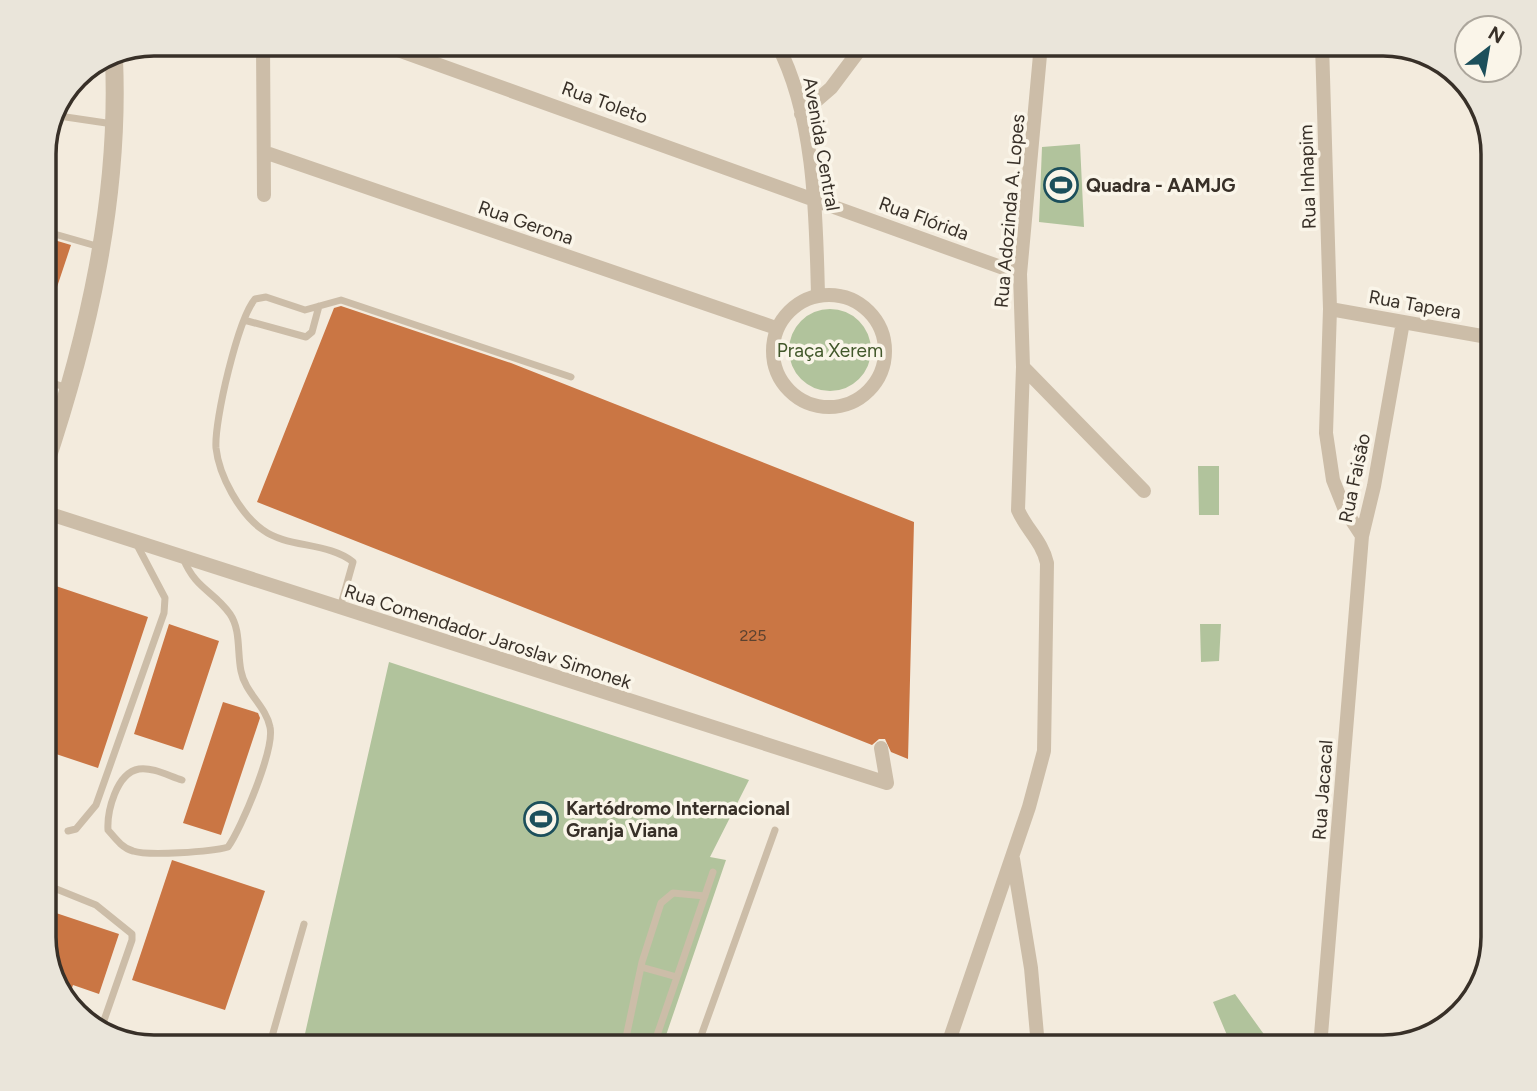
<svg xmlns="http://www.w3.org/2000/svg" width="1537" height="1091" font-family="Figtree,sans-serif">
<rect width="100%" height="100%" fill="#f3ebdd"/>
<path fill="#b1c39c" d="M1080,144L1084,227L1039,222L1042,147Z
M789 350a41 41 0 1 1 82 0a41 41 0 1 1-82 0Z
M1198,466H1219V515H1199Z
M1200,624H1221L1219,661L1201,662Z
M389,662L749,780L710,857L726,860L662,1047H302Z
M1235,994L1273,1047H1232L1213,1002Z"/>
<path fill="#ca7644" d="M44,237L71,245L46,320L44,319Z
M341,306L511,363L914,522L908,759L891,752L885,739H879L872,745L257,502L334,308Z
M44,582L148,617L98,768L44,750Z
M169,624L219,641L183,750L134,734Z
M223,702L258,713L260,718L221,835L183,823Z
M172,860L265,891L225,1010L132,980Z
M44,909L119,934L99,994L73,985L67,1002L58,992L44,944Z"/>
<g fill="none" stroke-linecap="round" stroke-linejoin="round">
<path stroke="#ccbda8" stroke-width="7" d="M59,116L113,124
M44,231L100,247
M244,320L306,337L312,332L319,306
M44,380L67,388
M340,608L353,562C329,542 287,548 263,530C240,514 219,476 216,448C214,421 238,319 255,299L266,297L305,310L341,300L571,377
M182,780C169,776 153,767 139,769C116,773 107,812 108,830C115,838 122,848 133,851C148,856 211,852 228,847C241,829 275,749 270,727C266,706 245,693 241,671C237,652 241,630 230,614C213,590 196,590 183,558
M68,831L76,829L96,805L164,613L165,598L136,543
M44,884L96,905L132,934V940L101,1029
M641,967L677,977
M269,1047L304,924
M624,1047L642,962L661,903L673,893L705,896
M653,1047L713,872
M697,1047L775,830"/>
<path stroke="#ccbda8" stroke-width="14" d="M263,44L264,195
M381,44L1020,274
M777,44C815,116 816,215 818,295
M1322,44L1330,309L1326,433L1333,480L1345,510L1362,536
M801,114L831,88L864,44
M264,152L776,328
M773 351a56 56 0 1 1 112 0a56 56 0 1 1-112 0Z
M1330,309L1493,338
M1023,367L1144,491
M44,512L887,783L881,748
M1013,859L1031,968L1037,1035L1042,1047
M947,1047L1029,807L1044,751L1047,563C1042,541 1026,529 1018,510L1023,367L1020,274L1041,44
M1320,1047L1362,536L1374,486L1403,322"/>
<path stroke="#ccbda8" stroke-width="18" d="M44,468C88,337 120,199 114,59"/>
</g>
<defs>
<g id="stadium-ring" transform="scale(1.75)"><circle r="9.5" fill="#faf5e9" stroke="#1c4f5b" stroke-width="1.5"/><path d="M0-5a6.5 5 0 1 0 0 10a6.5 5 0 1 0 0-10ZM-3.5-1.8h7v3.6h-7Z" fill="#1c4f5b"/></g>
</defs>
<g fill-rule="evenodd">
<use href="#stadium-ring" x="1061" y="185"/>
<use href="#stadium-ring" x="541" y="819"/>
</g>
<g text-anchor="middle" stroke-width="7" stroke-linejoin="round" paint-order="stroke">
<g font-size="16" fill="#5c422f">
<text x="753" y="641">225</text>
</g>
<g font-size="19" fill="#383028" stroke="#faf5e9">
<text transform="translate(605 102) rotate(20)" y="7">Rua Toleto</text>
<text transform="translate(822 144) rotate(80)" y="7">Avenida Central</text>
<text transform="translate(1307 177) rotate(-92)" y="7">Rua Inhapim</text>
<text transform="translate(1009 211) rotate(-85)" y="7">Rua Adozinda A. Lopes</text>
<text transform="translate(924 218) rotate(20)" y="7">Rua Flórida</text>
<text transform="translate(526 222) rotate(19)" y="7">Rua Gerona</text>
<text transform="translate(1415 304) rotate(10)" y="7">Rua Tapera</text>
<text transform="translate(1354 478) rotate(-78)" y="7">Rua Faisão</text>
<text transform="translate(488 636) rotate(18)" y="7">Rua Comendador Jaroslav Simonek</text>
<text transform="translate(1322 790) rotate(-86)" y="7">Rua Jacacal</text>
</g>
<g font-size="19" font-weight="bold" fill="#383028" stroke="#faf5e9" text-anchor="start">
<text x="1086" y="192">Quadra - AAMJG</text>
<text x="566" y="815">Kartódromo Internacional<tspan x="566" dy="22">Granja Viana</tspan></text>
</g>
<g font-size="19" fill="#42582b" stroke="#faf5e9">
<text x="830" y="357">Praça Xerem</text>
</g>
</g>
<path d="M0 0H1537V1091H0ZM154 56H1383A98 98 0 0 1 1481 154V937A98 98 0 0 1 1383 1035H154A98 98 0 0 1 56 937V154A98 98 0 0 1 154 56Z" fill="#eae5da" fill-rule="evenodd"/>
<path fill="none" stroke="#383028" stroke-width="3.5" d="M154 56H1383A98 98 0 0 1 1481 154V937A98 98 0 0 1 1383 1035H154A98 98 0 0 1 56 937V154A98 98 0 0 1 154 56Z"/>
<g transform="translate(1488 49) rotate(31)"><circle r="33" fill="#faf5e9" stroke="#aca69c" stroke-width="2"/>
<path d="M0-5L12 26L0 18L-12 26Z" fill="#1c4f5b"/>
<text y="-10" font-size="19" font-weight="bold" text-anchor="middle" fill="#383028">N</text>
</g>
</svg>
